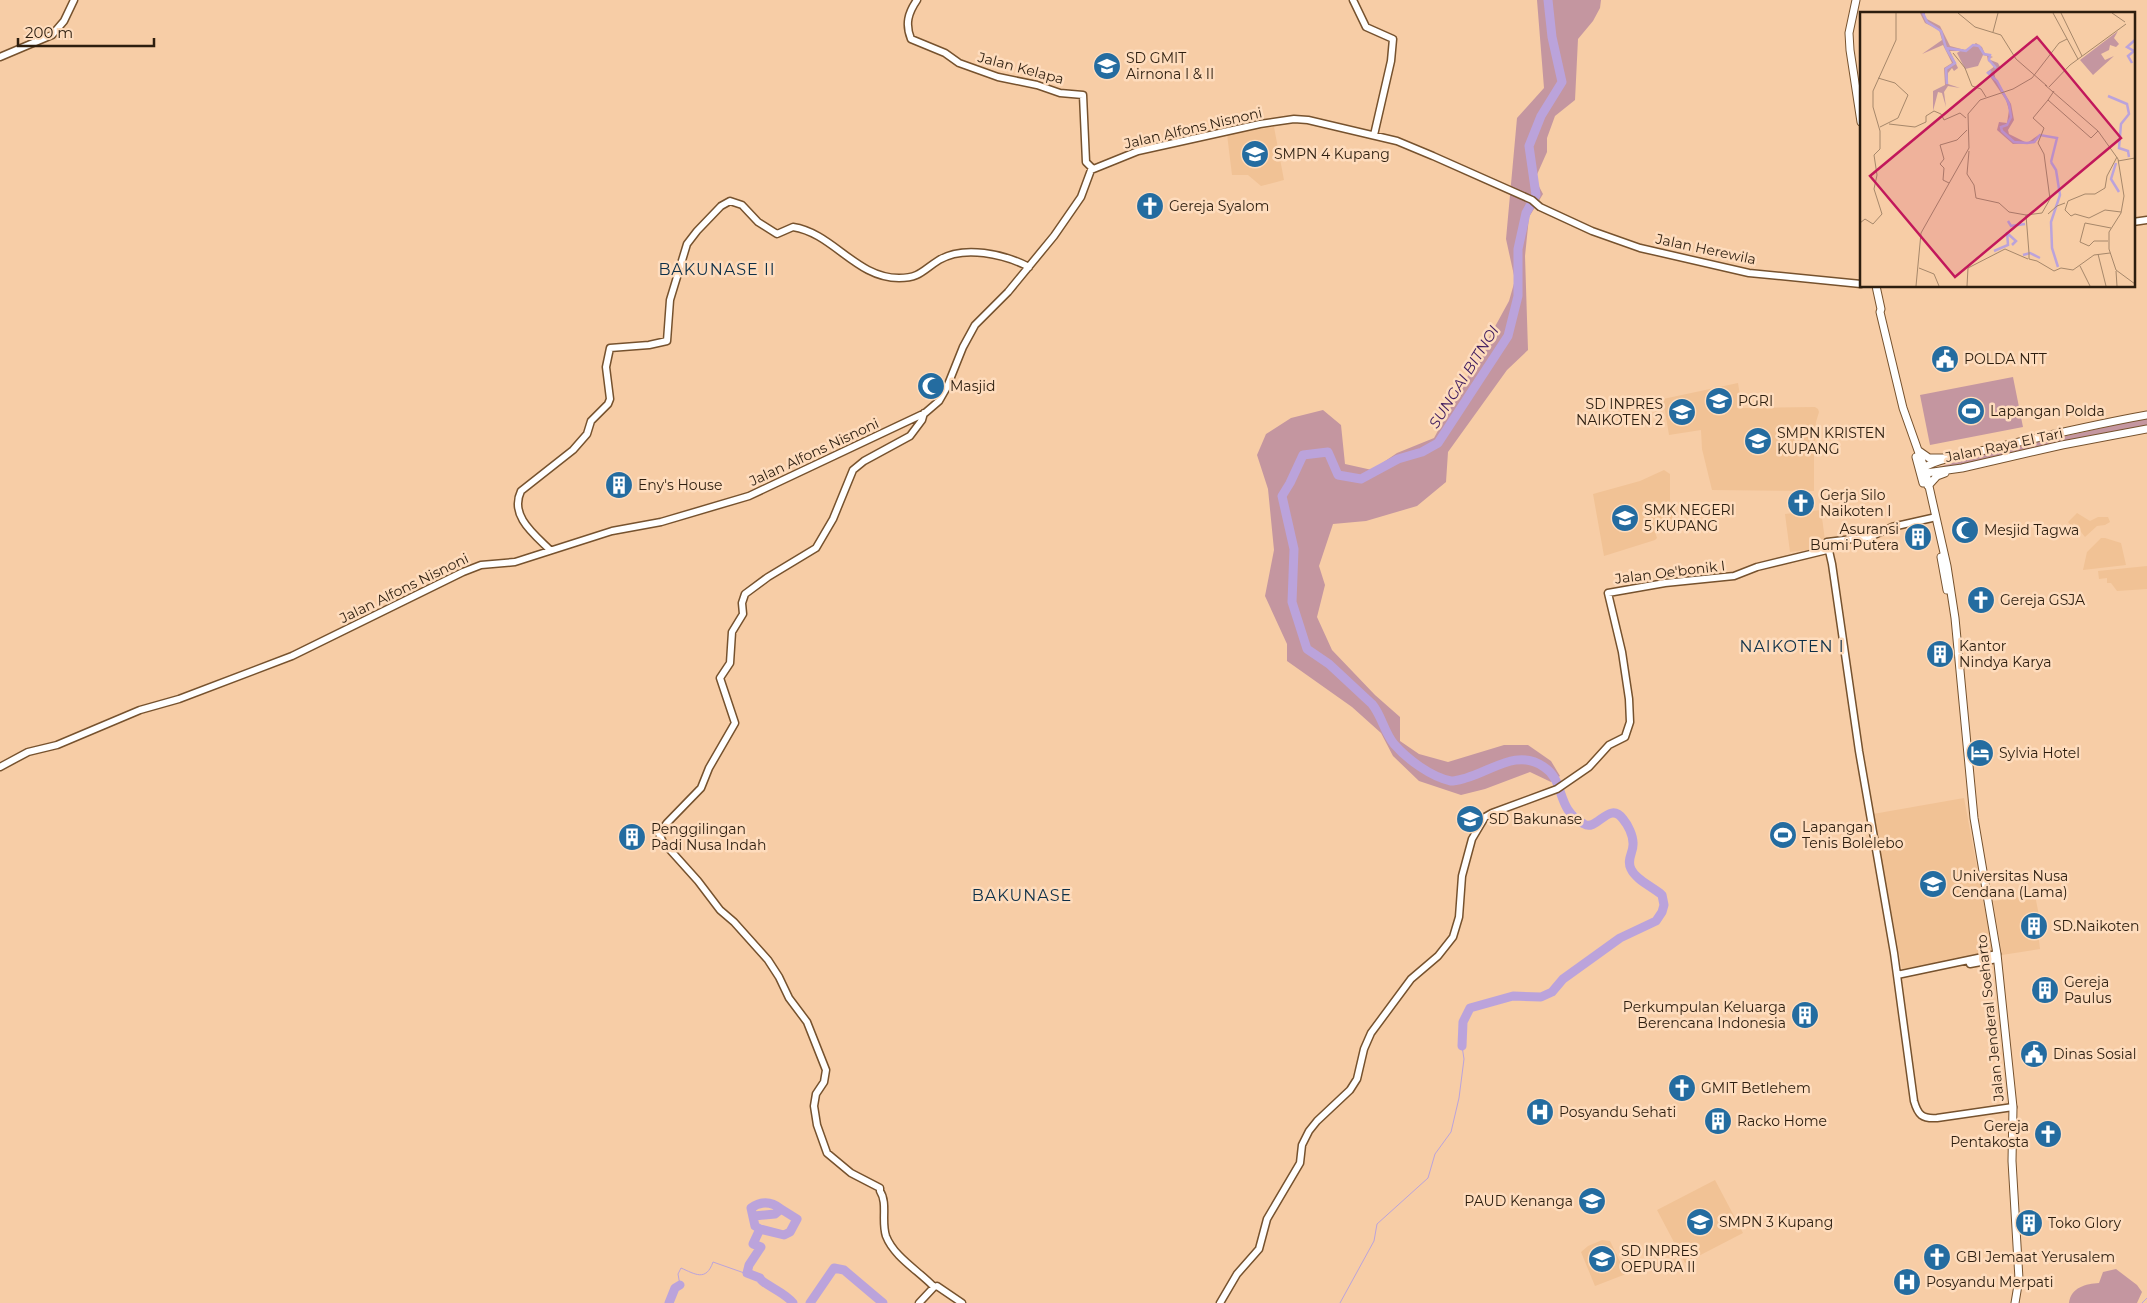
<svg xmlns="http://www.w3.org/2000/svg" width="2147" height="1303" font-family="Montserrat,sans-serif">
<rect width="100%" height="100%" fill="#f7cda6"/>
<path fill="#f1c295" d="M1274,127L1284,180L1261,186L1248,175H1232L1227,134Z
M1738,383L1742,408L1815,407L1818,409L1819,412L1816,422L1814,453V491L1712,490L1702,449L1701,430L1669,435L1663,399Z
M1664,470L1670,474V499L1673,526L1655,532L1657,538L1655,540L1604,556L1593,494L1640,481Z
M1821,510L1826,548L1790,552L1785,514Z
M2077,513L2090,521L2098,517H2108L2110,522L2105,525L2097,526L2085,537L2074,523L2071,526L2068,522Z
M2101,538H2105L2121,543L2126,565L2083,570L2087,552Z
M2147,566V589L2117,591L2111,583H2107V578L2099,579L2098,571Z
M1964,798L1993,953L1902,969L1873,814Z
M2035,895L2042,931L2038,932L2040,949L2002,955L1993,901Z
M1715,1180L1743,1233L1685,1263L1657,1210Z
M1602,1240L1610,1241L1626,1274L1595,1286L1581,1252L1588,1246Z"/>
<path fill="#c496a0" d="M1537,0H1601L1600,8L1593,21L1578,39L1575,100L1555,116L1547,138V152L1535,179L1543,194L1529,217L1525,256L1528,350L1507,370L1448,452L1446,482L1417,506L1366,521L1333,524L1319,566L1325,585L1317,617L1332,650L1375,695L1400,717V741L1419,754L1448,762L1504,745H1528L1551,761L1560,776L1551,782L1530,772L1485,789L1461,795L1419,781L1393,756L1381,733L1352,707L1287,661V644L1265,596L1274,550L1268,489L1257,455L1266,434L1291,418L1323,410L1341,425L1345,464L1372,470L1397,453L1434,438L1509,301L1515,280L1506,239L1517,118L1544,88Z
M2013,377L2023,427L1930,445L1920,395Z
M2147,418V427L1980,463L1933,469L1971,457Z
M1791,829L1793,838L1774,842L1772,832Z
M2116,1269L2137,1285L2142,1292L2137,1303H2069C2071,1287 2086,1284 2099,1283L2103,1272Z"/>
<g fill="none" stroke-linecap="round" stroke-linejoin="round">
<path stroke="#bba3db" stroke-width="1" d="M680,1285L678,1274L681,1268C695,1274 706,1282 713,1262L750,1275
M1340,1303L1374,1241L1377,1224L1428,1178L1435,1154L1451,1132L1459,1098L1464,1059L1462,1046
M2142,1303L2147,1298"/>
<path stroke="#bba3db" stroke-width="9" d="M1462,1046L1463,1022L1470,1008L1513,996L1541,997L1552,992L1563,979L1620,938L1656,921L1662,912L1664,905L1662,895C1653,887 1636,880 1631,869C1626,859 1634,852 1633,843C1633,835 1628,825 1623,819C1609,800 1597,832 1584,824C1555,809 1566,781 1544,767C1517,748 1492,771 1466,778C1462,779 1455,781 1451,781C1431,777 1407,759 1394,744C1384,732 1382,716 1372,704L1329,664L1307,649L1292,602L1294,549L1282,496L1290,483L1303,455L1328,452L1338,475L1361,479L1398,459L1422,452L1438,443L1508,336L1518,296V249L1526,213L1536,195L1529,146L1541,116L1562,82L1552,37L1548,0
M754,1216L775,1214L781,1209L797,1219L790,1232L784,1235L760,1229L755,1226L751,1208C761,1201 771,1201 781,1209
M760,1229L753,1244L761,1247L749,1265L747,1273L760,1278C762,1284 785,1292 793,1303
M669,1303L675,1288L680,1285
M810,1303L834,1268L844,1270L883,1303"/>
<g stroke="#76522e" stroke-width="9">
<path id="secondary" d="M917,0C908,13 905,24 911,39L945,53L959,63L998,77L1037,85L1060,93L1083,95L1086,162L1093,169
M1353,0L1366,27L1393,39L1391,61L1374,135
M0,57L52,35L64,21L74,0
M2133,222L2147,220
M924,413L922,420L910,436L864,461L853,470L833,519L816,548L768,577L745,594L742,603L743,614L732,632L730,663L720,678L735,723L709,768L701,788L667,823L659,834L663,842L698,881L720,910L734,922L768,960L779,977L789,998L807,1022L826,1070L824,1082L816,1094L814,1106L817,1125L827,1153L851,1173L880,1188V1191C888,1203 881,1221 886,1236C894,1257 919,1271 934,1287
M1932,518L1892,527L1870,537L1827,542L1832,564L1859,751L1894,953L1914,1101C1918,1115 1922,1119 1937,1118L2013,1107
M550,550C535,535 509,516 521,491L573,450L587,434L591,421L608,404L610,399L606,367L610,348L649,345L667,341L670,300L687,244L697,231L721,206L730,201L742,205L758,222L777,234L793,227C833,233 856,278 899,278C920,278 923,270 939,260C964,245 1004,254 1029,267
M0,767L28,752L57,745L140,710L179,699L292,656L463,572L481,565L515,562L612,531L661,522L749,496L925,413L939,401L947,387L963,347L975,325L1008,292L1054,236L1081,197L1091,170L1138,151L1260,124L1294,119L1308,120L1397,141L1433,156L1532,200L1540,207L1592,231L1640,248L1749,273L1861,284
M1970,964L1997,959
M1897,975L1997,954
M919,1303L934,1287L937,1286L962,1303
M1220,1303L1237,1274L1259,1249L1267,1219L1300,1163L1302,1145L1309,1131L1317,1121L1350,1090L1357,1079L1364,1049L1371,1033L1411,979L1438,956L1453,937L1459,917L1462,876L1472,839L1485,817L1492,813L1557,789L1589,767L1609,745L1625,737L1630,722L1629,699L1622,652L1608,593L1665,583L1734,576L1757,567L1827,550"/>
</g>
<g stroke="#76522e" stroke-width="9">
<path id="primary" d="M1856,0L1849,33L1850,50L1861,122
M1876,286L1881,309L1880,312L1903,408L1926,473L1947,566L1955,618L1974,818L1997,954L2013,1107L2012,1161L2019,1279L2015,1303
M1919,451L1929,458H1943
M1916,457L1923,483
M1922,469C1932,460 1967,454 1981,451C2036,438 2091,425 2147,415
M1923,471L1926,473L1962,468L2062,445L2147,429
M1928,486L1937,476L1945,473
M1941,557L1947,590"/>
</g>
<use href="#secondary" stroke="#fff" stroke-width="6"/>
<use href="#primary" stroke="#fff" stroke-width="7"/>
</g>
<defs>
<g id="school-disc" transform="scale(1.4375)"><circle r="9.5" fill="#246ca0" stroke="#fedcbd"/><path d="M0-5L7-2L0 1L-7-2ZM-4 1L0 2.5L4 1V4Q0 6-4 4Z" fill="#fff"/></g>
<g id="church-disc" transform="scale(1.4375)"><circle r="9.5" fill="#246ca0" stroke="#fedcbd"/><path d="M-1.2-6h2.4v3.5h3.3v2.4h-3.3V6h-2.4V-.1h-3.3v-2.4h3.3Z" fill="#fff"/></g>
<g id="civic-disc" transform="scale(1.4375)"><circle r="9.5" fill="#246ca0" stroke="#fedcbd"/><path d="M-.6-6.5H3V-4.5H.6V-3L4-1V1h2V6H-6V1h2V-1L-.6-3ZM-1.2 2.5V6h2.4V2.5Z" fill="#fff"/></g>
<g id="mosque-disc" transform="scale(1.4375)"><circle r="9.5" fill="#246ca0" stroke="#fedcbd"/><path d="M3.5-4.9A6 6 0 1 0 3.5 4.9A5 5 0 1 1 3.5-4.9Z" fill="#fff"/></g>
<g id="university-disc" transform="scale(1.4375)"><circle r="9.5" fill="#246ca0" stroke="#fedcbd"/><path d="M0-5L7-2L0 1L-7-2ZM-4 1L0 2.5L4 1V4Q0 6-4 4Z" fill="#fff"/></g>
<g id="stadium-disc" transform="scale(1.4375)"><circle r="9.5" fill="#246ca0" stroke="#fedcbd"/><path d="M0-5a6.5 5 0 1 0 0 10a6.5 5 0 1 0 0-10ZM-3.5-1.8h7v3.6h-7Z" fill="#fff"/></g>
<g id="building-disc" transform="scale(1.4375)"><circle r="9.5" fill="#246ca0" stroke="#fedcbd"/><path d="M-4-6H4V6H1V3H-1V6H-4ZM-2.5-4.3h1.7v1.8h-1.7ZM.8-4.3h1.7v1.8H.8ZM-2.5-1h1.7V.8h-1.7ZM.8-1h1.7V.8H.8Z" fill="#fff"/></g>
<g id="hotel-disc" transform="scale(1.4375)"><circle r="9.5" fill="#246ca0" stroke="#fedcbd"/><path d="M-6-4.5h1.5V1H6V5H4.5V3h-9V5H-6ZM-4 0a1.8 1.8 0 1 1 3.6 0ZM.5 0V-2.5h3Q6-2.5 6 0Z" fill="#fff"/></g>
<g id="hospital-disc" transform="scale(1.4375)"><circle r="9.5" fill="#246ca0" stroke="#fedcbd"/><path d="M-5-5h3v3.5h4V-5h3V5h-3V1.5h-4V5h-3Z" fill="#fff"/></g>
</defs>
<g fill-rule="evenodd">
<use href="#school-disc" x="1107" y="66"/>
<use href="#school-disc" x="1255" y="154"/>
<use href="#church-disc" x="1150" y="206"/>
<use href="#civic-disc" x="1945" y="359"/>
<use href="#mosque-disc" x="931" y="386"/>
<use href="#university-disc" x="1719" y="401"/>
<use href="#stadium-disc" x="1971" y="411"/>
<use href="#school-disc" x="1682" y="412"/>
<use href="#school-disc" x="1758" y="441"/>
<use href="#building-disc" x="619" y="485"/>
<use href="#church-disc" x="1801" y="503"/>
<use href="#school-disc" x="1625" y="518"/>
<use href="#mosque-disc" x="1965" y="530"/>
<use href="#building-disc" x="1918" y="537"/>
<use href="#church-disc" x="1981" y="600"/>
<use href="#building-disc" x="1940" y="654"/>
<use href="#hotel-disc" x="1980" y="753"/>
<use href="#school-disc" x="1470" y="819"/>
<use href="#stadium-disc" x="1783" y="835"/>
<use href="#building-disc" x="632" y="837"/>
<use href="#university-disc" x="1933" y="884"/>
<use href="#building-disc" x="2034" y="926"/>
<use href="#building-disc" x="2045" y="990"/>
<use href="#building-disc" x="1805" y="1015"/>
<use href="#civic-disc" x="2034" y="1054"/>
<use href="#church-disc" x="1682" y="1088"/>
<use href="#hospital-disc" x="1540" y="1112"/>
<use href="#building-disc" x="1718" y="1121"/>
<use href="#church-disc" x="2048" y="1134"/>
<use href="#school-disc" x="1592" y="1201"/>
<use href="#school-disc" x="1700" y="1222"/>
<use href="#building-disc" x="2029" y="1223"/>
<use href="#church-disc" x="1937" y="1257"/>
<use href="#school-disc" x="1602" y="1259"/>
<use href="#hospital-disc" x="1907" y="1282"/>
</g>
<g text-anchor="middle" stroke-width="5" stroke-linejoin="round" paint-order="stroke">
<g font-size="14" fill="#2d1e0f" stroke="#fedcbd" text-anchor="start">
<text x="1126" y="63">SD GMIT<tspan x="1126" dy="16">Airnona I &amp; II</tspan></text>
<text x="1274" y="159">SMPN 4 Kupang</text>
<text x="1169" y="211">Gereja Syalom</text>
<text x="1964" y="364">POLDA NTT</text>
<text x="950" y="391">Masjid</text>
<text x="1738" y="406">PGRI</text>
<text x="1663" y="409" text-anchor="end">SD INPRES<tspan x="1663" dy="16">NAIKOTEN 2</tspan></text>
<text x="1990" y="416">Lapangan Polda</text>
<text x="1777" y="438">SMPN KRISTEN<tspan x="1777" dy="16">KUPANG</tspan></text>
<text x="638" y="490">Eny's House</text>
<text x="1820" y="500">Gerja Silo<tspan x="1820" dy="16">Naikoten I</tspan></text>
<text x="1644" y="515">SMK NEGERI<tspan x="1644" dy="16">5 KUPANG</tspan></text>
<text x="1899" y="534" text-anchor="end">Asuransi<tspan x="1899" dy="16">Bumi Putera</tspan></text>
<text x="1984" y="535">Mesjid Tagwa</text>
<text x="2000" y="605">Gereja GSJA</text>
<text x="1959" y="651">Kantor<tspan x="1959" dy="16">Nindya Karya</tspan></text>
<text x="1999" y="758">Sylvia Hotel</text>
<text x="1489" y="824">SD Bakunase</text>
<text x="1802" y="832">Lapangan<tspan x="1802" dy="16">Tenis Bolelebo</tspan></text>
<text x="651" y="834">Penggilingan<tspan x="651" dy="16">Padi Nusa Indah</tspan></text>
<text x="1952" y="881">Universitas Nusa<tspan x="1952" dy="16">Cendana (Lama)</tspan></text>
<text x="2053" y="931">SD.Naikoten</text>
<text x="2064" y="987">Gereja<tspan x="2064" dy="16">Paulus</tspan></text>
<text x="1786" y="1012" text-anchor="end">Perkumpulan Keluarga<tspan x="1786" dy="16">Berencana Indonesia</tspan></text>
<text x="2053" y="1059">Dinas Sosial</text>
<text x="1701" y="1093">GMIT Betlehem</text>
<text x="1559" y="1117">Posyandu Sehati</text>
<text x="1737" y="1126">Racko Home</text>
<text x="2029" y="1131" text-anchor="end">Gereja<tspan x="2029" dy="16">Pentakosta</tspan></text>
<text x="1573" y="1206" text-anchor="end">PAUD Kenanga</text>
<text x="1719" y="1227">SMPN 3 Kupang</text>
<text x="2048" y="1228">Toko Glory</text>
<text x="1621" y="1256">SD INPRES<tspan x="1621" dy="16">OEPURA II</tspan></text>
<text x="1956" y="1262">GBI Jemaat Yerusalem</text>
<text x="1926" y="1287">Posyandu Merpati</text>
</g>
<g font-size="14" fill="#2d1e0f" stroke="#fedcbd">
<text transform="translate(1021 68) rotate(15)" y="5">Jalan Kelapa</text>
<text transform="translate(1193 128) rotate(-13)" y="5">Jalan Alfons Nisnoni</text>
<text transform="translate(1706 249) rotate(12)" y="5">Jalan Herewila</text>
<text transform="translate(2004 445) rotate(-12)" y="5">Jalan Raya El Tari</text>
<text transform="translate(814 452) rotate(-25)" y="5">Jalan Alfons Nisnoni</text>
<text transform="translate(1670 572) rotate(-7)" y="5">Jalan Oe'bonik I</text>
<text transform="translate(404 588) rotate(-26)" y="5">Jalan Alfons Nisnoni</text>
<text transform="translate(1990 1018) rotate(-96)" y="5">Jalan Jenderal Soeharto</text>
</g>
<g font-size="15" font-style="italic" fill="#3f1c5f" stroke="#fedcbd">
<text transform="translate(1464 377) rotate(-58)" y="5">SUNGAI BITNOI</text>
</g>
<g font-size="16" letter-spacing="1" fill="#0c2f48" stroke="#fedcbd">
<text x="717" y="275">BAKUNASE II</text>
<text x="1792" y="652">NAIKOTEN I</text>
<text x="1022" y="901">BAKUNASE</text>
</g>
</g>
<g transform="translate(1860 12)">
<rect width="275" height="275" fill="#f7cda6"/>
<path d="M60,1H65V6L80,14L90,34L105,38L116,31L122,35L125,42L133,45L128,47L138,51L140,55L134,59L135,65L151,92L154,108L148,118L149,122L167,131L180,122L175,131L153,132L137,118L139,110L147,111L149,98L146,88L127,60L135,54L128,49L127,44L123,43L118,54L105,57L97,41L100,39H90L98,56L94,59L92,56L88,61V72L100,76L88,74L84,80L86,95L82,81L78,80L73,99V79L85,73L84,56L92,51L83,33L62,42L82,28L79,18L65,11ZM258,19L254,26L259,32L256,35L250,33L249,38L241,42L245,48L254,44L233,63L220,48Z" fill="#c496a0"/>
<path fill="none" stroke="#bba3db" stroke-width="2.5" d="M63,1L67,10L81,19L86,36M86,36L106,39L113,33L119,34L124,42L130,43L129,48L136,56M86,36L95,51L86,57L87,72M272,51L268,44L274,39L267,35L275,28M131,59L128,61L137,69L149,92L151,105L147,113L141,115L142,119L154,130L167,131L174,130L180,123L197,126L191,150M248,84L267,92L269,102L261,112L259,136L268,139L269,145M191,150L196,158L200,183L191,210L192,236L198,255M256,151L251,167L259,180M148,209L151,214L165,212M147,221L156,229L152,233M134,239L148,233L147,220M163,243L170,241L180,246"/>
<path fill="none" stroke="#a6876a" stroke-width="1" d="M98,1L115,15L141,23L156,47L187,74M193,1L218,47M201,1L222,44M252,1L265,10M133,20L138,1M93,41L105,56L112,74L121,77L126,85M18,66L35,71L48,83L38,106L20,115M185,73L238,119L258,147L264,184L261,201L249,220V237L256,258L275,272M189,75L210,53L266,12M194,79L188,88L231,126L238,119M29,112L55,115L66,110V104L74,99L81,102L84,108L100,101L106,106M109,139L107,162L114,173L116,186L139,191L149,200L166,203M257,145L247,164L245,176L235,182H225L208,189L205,198L211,204L215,202L229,206L245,198L261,200M258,149L275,146M89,171L83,168L84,156L80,152L84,147L80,133L97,128L107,118M188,202L197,194L205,191M0,211L5,207L13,212L22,202L14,177L17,163L14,143L20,137V119L13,95V79L36,28V1M248,229H234L229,234L220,230L225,211L251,216M169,241L166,203L182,201L190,187L184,142L178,131L184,116L173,106L188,88M169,241V247L177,249L194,259L201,256L213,258L234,243L250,241M238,242L246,274M220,254L230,274M59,256L74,262L79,274M256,259L257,274M56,274L61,221L109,136L108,102L120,88L153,77L172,66L199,31L207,27M107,274L108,256L145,237L168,247"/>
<path fill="#c2185b" fill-opacity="0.15" stroke="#c2185b" stroke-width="2.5" d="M177,25L261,126L95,265L10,164Z"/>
<rect width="275" height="275" fill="none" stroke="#2d1e0f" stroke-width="2.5"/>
</g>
<path d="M18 38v8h136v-8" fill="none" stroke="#2d1e0f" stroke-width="2.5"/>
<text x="25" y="38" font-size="15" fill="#2d1e0f" stroke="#fedcbd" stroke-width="4" paint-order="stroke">200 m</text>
</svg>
